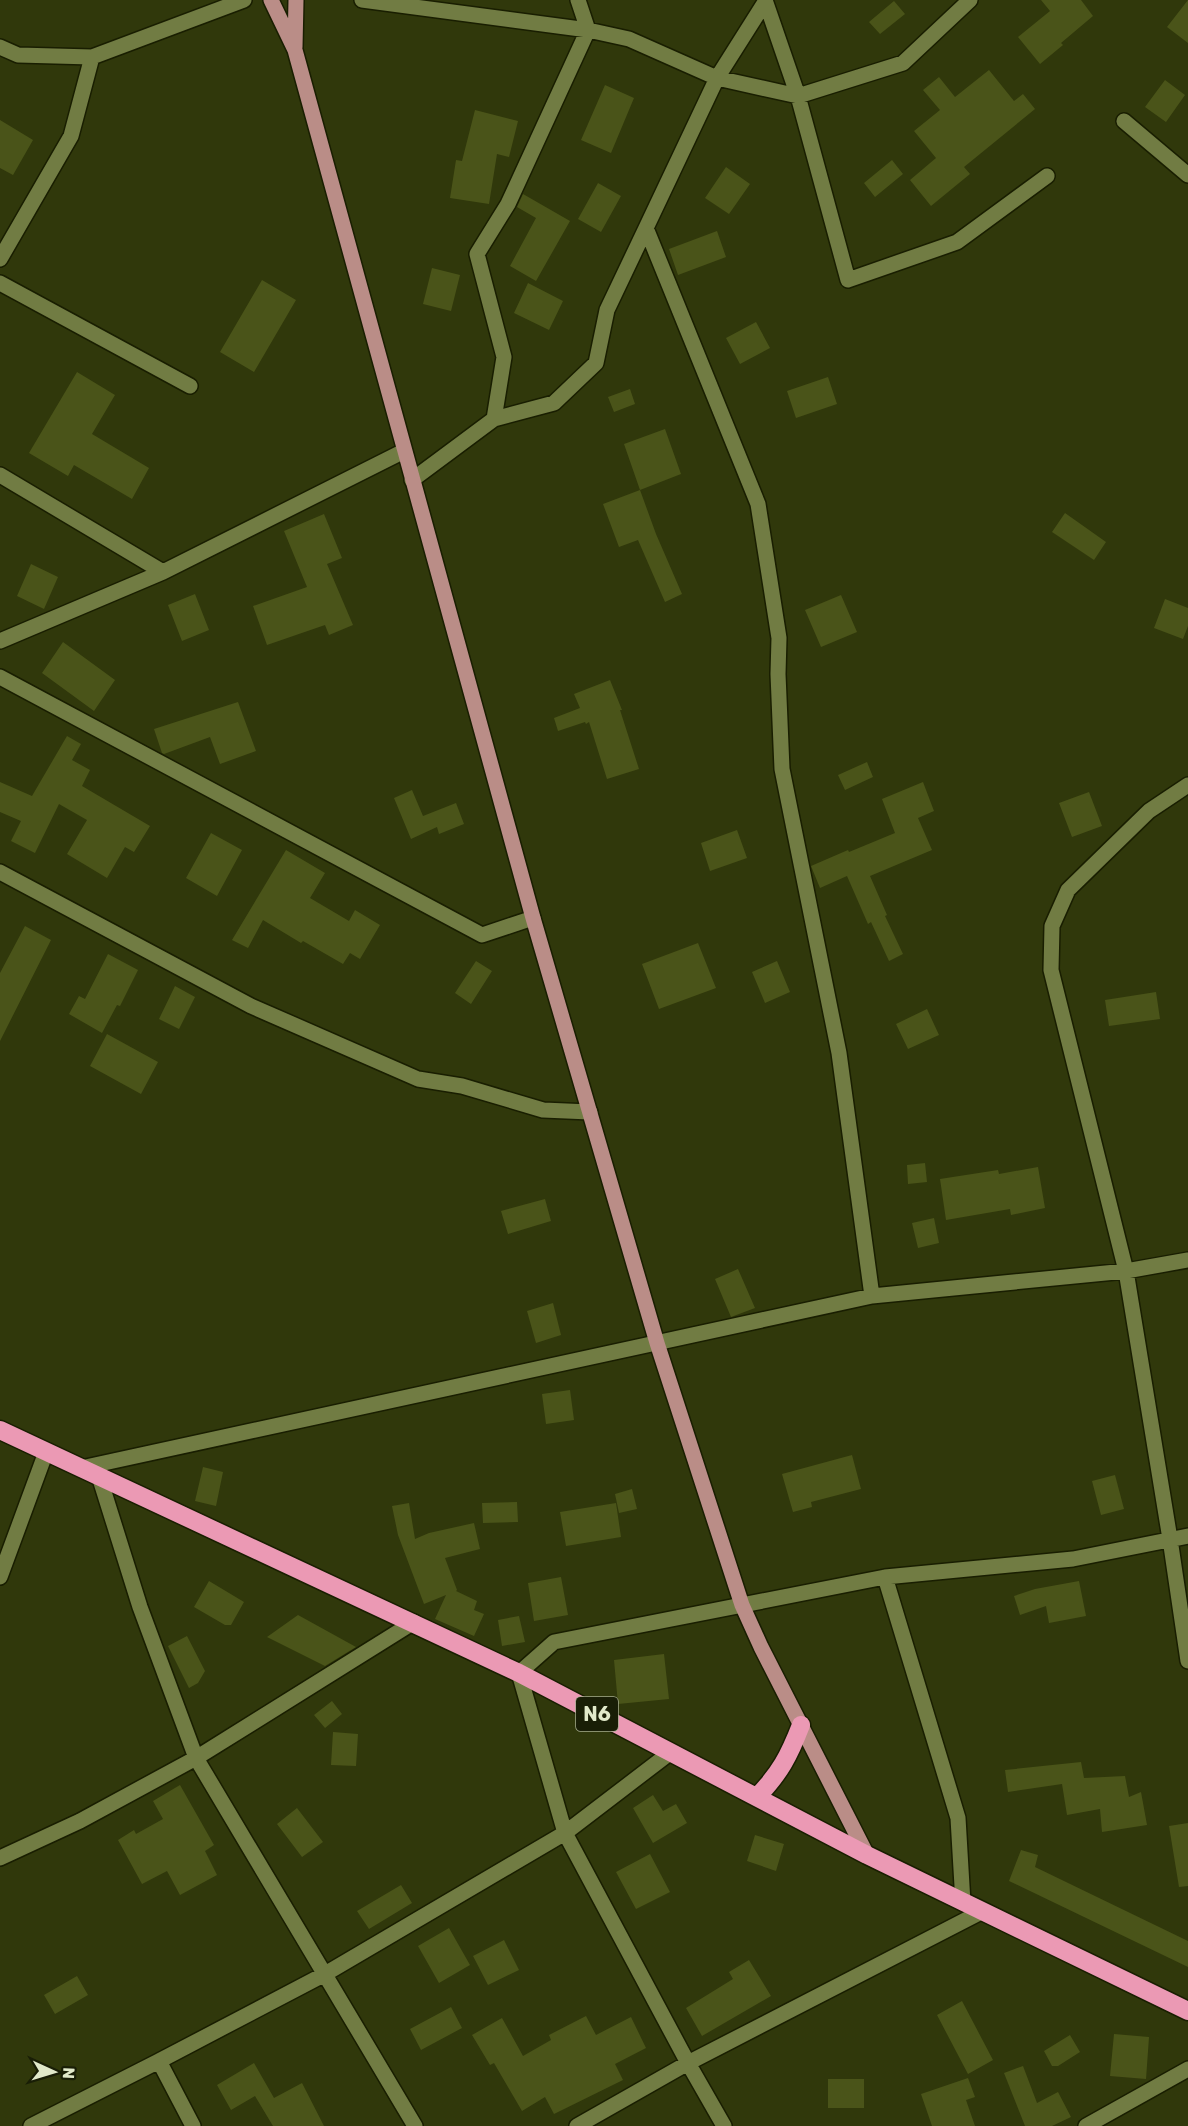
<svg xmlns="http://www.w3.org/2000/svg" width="1188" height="2126" font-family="Rubik,sans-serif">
<rect width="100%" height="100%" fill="#30380b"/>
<path fill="#4a5419" d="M1041,0H1081L1093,16L1061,43L1063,45L1040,64L1018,37L1050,11Z
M1188,0V43L1167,27Z
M894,1L905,14L880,34L869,22Z
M989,70L1014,101L1023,94L1035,109L964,167L970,174L931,206L910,180L936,158L914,131L940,110L923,90L939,77L955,97Z
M1165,80L1185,95L1166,122L1145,107Z
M605,85L634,98L611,153L581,140Z
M475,110L518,121L509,157L497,154L489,204L450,198L456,160L462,161Z
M0,120L33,140L13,175L0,168Z
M892,160L903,174L875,197L864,183Z
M726,167L750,184L729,214L705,198Z
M598,183L621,196L601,232L578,219Z
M523,194L570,221L536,281L510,266L536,218L517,207Z
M717,231L726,257L678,275L669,249Z
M432,268L460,275L451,311L423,304Z
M262,280L296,300L254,372L220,352Z
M528,283L563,301L549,330L514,313Z
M756,322L770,348L740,364L726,338Z
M77,372L115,395L92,434L149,468L132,499L74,465L68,476L29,453Z
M828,377L837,404L796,418L787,391Z
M630,389L635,404L614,412L608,397Z
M665,429L681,474L640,490L624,444Z
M640,490L656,534L682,594L665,602L638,540L619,547L603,504Z
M1065,513L1106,542L1094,560L1052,532Z
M324,514L342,558L327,564L353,625L329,635L325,625L267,645L253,606L307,587L284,531Z
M31,564L58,577L44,609L17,596Z
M195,594L209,630L182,641L168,605Z
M841,595L857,632L821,647L805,610Z
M1165,599L1188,608V626L1183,639L1154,628Z
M63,642L115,680L94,711L42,673Z
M610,680L622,710H620L639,769L607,779L589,722L586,724L585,722L558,731L554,718L580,708L574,694Z
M238,702L256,751L220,764L210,737L164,754L162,753L154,729Z
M67,736L81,744L72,760L90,770L82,786L150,826L134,852L125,847L107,878L67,854L87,820L59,804L35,853L11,841L21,821L0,812V782L32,796Z
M867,762L873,777L845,790L838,775Z
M923,782L934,811L918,818L932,850L870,876L887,915L885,916L903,954L889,961L871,922L868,924L847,876L820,888L811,866L848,850L849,852L895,833L882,799Z
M412,790L423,816L456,803L464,824L439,834L437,827L411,839L394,798Z
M1089,792L1102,826L1072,837L1059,803Z
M737,830L747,858L710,871L701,843Z
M211,833L242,850L217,896L186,878Z
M286,850L325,873L310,898L349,921L355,910L380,925L360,959L350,953L343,964L303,941L301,943L263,920L248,948L232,940Z
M25,926L51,940L0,1041V973Z
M698,943L716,988L659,1009L642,964Z
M108,954L138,970L120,1006L117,1005L102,1033L69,1014L79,996L85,999Z
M476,961L492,971L471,1004L455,993Z
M777,961L790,992L765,1003L752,972Z
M175,986L195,997L179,1029L159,1019Z
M1156,992L1160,1019L1109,1026L1105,1000Z
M927,1009L939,1035L908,1049L896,1024Z
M107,1034L158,1062L141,1094L90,1066Z
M925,1163L927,1182L908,1184L907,1165Z
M1038,1167L1045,1208L1011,1215L1010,1209L946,1220L940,1179L998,1170L999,1174Z
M545,1199L551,1221L508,1234L501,1211Z
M934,1218L939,1243L918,1248L912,1223Z
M738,1269L755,1308L731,1317L715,1279Z
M553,1303L561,1335L536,1343L527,1311Z
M570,1390L574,1420L546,1424L542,1394Z
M852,1455L861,1489L811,1502L812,1507L793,1512L782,1474Z
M203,1467L223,1472L216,1506L195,1501Z
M1115,1475L1124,1509L1101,1515L1092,1481Z
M632,1489L637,1509L619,1513L615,1494Z
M517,1502L518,1522L483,1523L482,1503Z
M409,1503L415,1539L429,1533L474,1523L480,1549L445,1558L457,1590L456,1591L477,1601L474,1610L484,1614L474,1636L435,1619L446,1595L424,1604L398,1535L392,1506Z
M616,1503L621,1537L566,1546L560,1512Z
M561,1577L568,1615L534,1621L528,1583Z
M209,1581L244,1602L231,1625H225L194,1607Z
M1079,1581L1086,1616L1049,1623L1046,1606L1020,1615L1014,1596L1035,1589Z
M298,1615L356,1647L325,1666L267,1637Z
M519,1616L525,1642L502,1646L498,1620Z
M187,1636L205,1671L198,1683L189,1688L168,1646Z
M664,1654L669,1699L618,1704L614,1660Z
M332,1701L342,1714L325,1728L314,1715Z
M333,1732L358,1734L356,1766L331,1765Z
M1081,1762L1084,1778L1125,1776L1129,1797L1141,1792L1147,1825L1102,1832L1100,1809L1067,1815L1062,1784L1008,1792L1005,1770Z
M180,1785L214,1845L205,1851L217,1875L180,1895L167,1871L142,1884L118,1840L134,1830L136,1834L163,1819L153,1801Z
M653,1795L663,1811L676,1804L687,1823L653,1843L633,1808Z
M297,1808L323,1842L302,1857L277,1824Z
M1188,1823V1886L1179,1887L1169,1826Z
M755,1835L784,1844L776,1871L747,1861Z
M1021,1850L1038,1855L1035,1867L1188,1941V1967L1009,1881Z
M650,1854L670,1892L636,1909L616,1872Z
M401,1885L412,1903L369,1929L357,1911Z
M449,1928L470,1965L439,1983L418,1946Z
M504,1940L519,1970L488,1985L473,1956Z
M749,1960L771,1996L702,2036L686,2008L733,1979L729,1972Z
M77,1976L88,1995L55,2014L44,1995Z
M962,2001L993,2060L968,2074L937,2015Z
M451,2007L462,2028L421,2050L410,2029Z
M586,2016L596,2035L631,2017L646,2048L615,2064L623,2080L554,2114L545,2097L522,2111L494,2063L490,2065L472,2035L502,2018L523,2056L551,2040L549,2035Z
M1114,2034L1149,2037L1146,2079L1110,2076Z
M1070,2035L1080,2052L1058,2066H1052L1044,2051Z
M254,2063L274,2098L302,2083L324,2126H273L255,2096L231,2110L217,2085Z
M1023,2066L1037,2103L1058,2092L1071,2117L1052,2126H1025L1004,2073Z
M968,2078L975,2097L966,2100L975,2126H932L921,2094Z
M828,2079H864V2108H828Z"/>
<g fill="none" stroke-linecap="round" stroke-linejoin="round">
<g stroke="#191e01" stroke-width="18">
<path id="minor" d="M362,0L588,30L629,39L717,78L798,96L903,63L970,0
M765,0L798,96L848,280L957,242L1047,176
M0,47L18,55L92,57L244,0
M1124,121L1188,175
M646,228L758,504L779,638L778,674L782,769L839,1053L872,1296
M0,259L71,136L92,57
M0,283L190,386
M494,419L554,403L596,363L607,310L646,228L717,78L765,2
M0,475L163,572
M412,480L494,419L504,357L477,254L508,204L588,30L578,0
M0,641L163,572L404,451
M0,677L482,935L533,918
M1188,785L1149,811L1068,890L1052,926L1051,970L1126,1271L1170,1539L1188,1661
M0,872L251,1006L418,1079L462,1086L543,1110L590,1112
M81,1468L872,1296L1126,1271L1188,1260
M99,1476L140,1607L196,1758L415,2126
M0,1577L46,1452
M885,1577L958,1818L963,1903
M0,1858L80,1821L196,1758L414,1622
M31,2126L159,2061
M193,2126L159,2061L325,1974L565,1833L671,1752
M577,2126L688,2063L981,1912
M724,2126L688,2063L565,1833L519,1673L554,1642L885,1577L1073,1559L1188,1536
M1086,2126L1188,2069"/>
</g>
<g stroke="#191e01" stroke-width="18">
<path id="major" d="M271,0L295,50L533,918L657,1343L742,1605L761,1647L867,1855
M295,47L296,0"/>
</g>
<g stroke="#191e01" stroke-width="21">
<path id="highway" d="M0,1430L519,1673L867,1855L1188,2011
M757,1797C780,1773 789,1756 801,1725"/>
</g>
<use href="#minor" stroke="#717c43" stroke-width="15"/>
<use href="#major" stroke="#ba8d87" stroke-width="15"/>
<use href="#highway" stroke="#eb99b4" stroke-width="18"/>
</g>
<g text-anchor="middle" stroke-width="4.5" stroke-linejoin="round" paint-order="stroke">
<rect fill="#191e06" stroke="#a5ac8f" stroke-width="1.5" x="576" y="1697" width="42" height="34" rx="4.5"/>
<g font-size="20" font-weight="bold" fill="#e1e9ca">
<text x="597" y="1721">N6</text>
</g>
</g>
<g transform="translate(54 2072) rotate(94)" stroke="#191e06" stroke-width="4.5" paint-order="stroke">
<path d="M0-4.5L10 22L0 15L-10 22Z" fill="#e1e9ca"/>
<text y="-9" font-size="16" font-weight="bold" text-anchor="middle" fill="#e1e9ca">N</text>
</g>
</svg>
